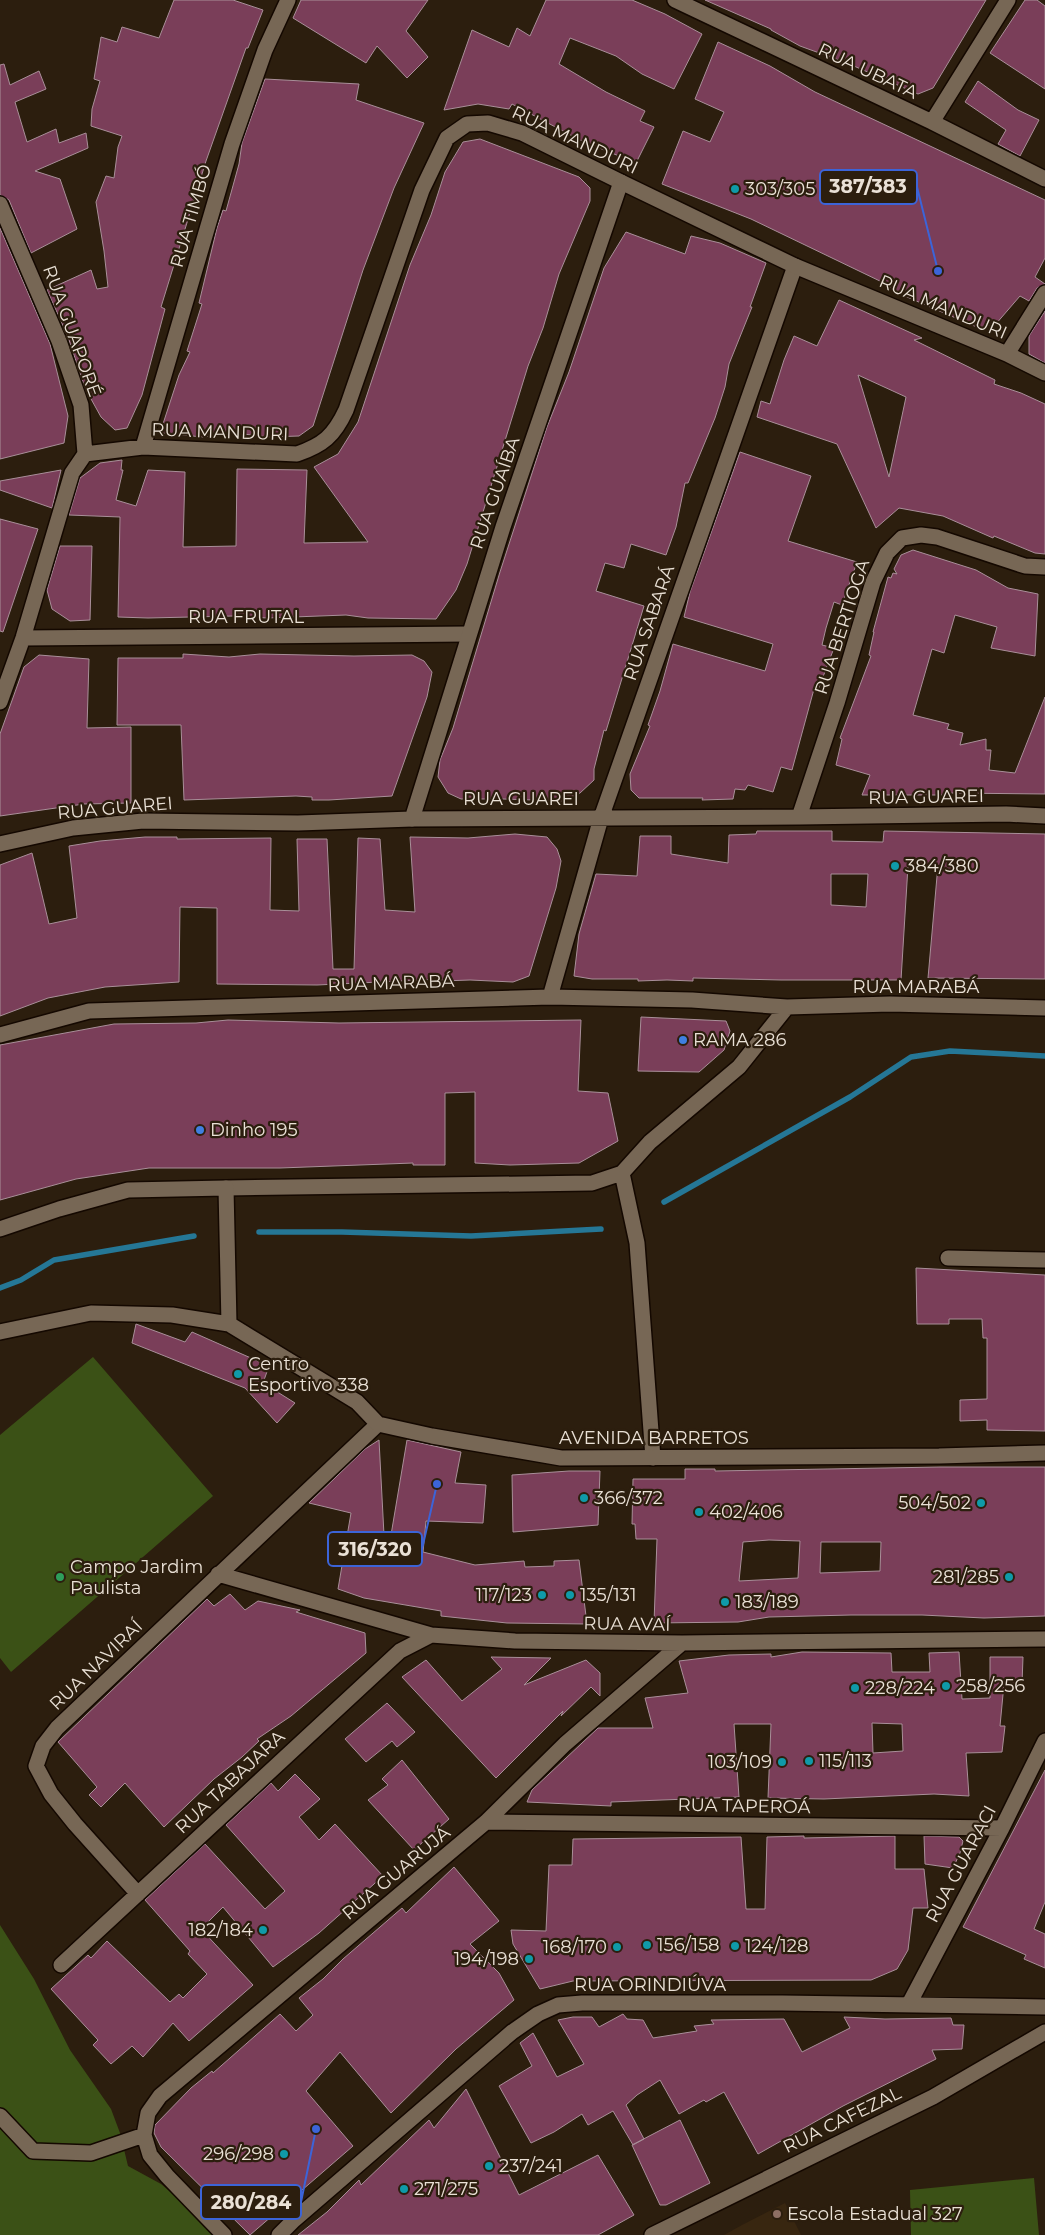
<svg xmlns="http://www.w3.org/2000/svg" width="1045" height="2235" font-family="Montserrat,sans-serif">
<rect width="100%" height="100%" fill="#2c1e0e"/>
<path fill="#382610" d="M785,2203L801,2235H724L742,2225Z"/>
<path fill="#3b5116" d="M93,1357L213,1496L11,1672L0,1658V1435Z
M0,1925L34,1979L70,2050L111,2109L120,2133L128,2166L161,2184L186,2205L213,2235H0Z
M1034,2178L1039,2235H911L910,2190Z"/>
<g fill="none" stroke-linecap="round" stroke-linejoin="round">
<path stroke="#257796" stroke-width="5.5" d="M664,1202L850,1097L911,1057L950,1051L1045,1056
M259,1232H342L471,1236L601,1229
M0,1288L21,1280L54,1260L194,1236"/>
</g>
<path fill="#7a3e59" stroke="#a98f99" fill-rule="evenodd" d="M174,0H233L263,10L248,48H246L206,161L161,307L165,309L142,395L127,428L115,430L101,417L85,388L68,337L47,290L91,270L97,289L108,287L104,251L96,202L106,176L114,178L118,147L122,136L91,126L92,109L100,81L94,79L101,37L117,42L122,27L159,38Z
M301,0H428L406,31L428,57L407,78L377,46L366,63L293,18Z
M546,0H632L665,14L702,34L674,89L642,74L616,56L570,38L559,64L606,92L645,111L640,121L654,127L636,163L580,140L512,104L509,109L478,104L444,110L472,30L509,47L517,28L530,36Z
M705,0H986L933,88L918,94L847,63L800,46L771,30V29Z
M1025,0H1037L1045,6V89L990,53Z
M718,42L770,66L815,92L1045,200V258L1035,277L1045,284L1037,288L1029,301L1020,296L995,325L979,328L907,297L884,283L751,219L662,184L683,131L710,142L724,112L695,99Z
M4,64L10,85L39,71L46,89L15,102L27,142L56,129L59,143L86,133L88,148L35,171L60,179L77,229L31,253L9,200L0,195V65Z
M265,79L359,84L356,100L424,123L394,188L363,270L313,426L299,436L268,437L235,433L203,437L160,433L179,375L190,352L187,351L202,304L199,303L217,228L223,210L226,211L239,164L242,143Z
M978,81L1018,110L1039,120L1020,156L998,144L1006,130L965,102Z
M480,139L579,177L590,188V201L559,274L543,328L528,366L467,564L456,590L436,619L368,618L346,615L267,618L234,616L148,618L118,617L120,517L69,515L80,478L100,463L122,460L121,470H123L116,500L136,506L148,470L185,472L183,547L236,546L237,469L307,470L304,543L368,542L314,467L338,454L358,422L410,265L431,215L445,172L463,142Z
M0,228L50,344L68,416L64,443L0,459Z
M626,232L685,254L691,236L720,243L766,263L750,307H752L729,364L725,387L715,418L688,483H685L676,527L666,555L631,544L624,568L605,563L596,591L644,606L606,731L604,730L594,769V780L580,793L562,801L503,799H461L448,793L438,777L440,760L453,728L500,572L547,427L569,372L604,268Z
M839,300L922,338L914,340L995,380L994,384L1021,393L1045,404V554L1035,553L994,536L993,538L943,516L899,508L876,528L837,444L757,417L761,401L770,404L784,360L794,336L817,346ZM858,375L906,397L889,477Z
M1045,311V363L1029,354V336Z
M740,452L811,476L788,541L857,562L842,605L834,602L826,628L822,645L834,648L818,690L814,689L792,770L781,767L773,792L748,785L745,790L735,789L733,799L702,800L703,798H639L631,790L630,774L650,726L648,725L660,691L673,644L765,671L773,644L684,617L690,592Z
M61,470L52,508L0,490V481Z
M0,519L38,529L3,632L0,631Z
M60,546H92L90,620L70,621L52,609L47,590Z
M913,550L976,570L1008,588L1038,594L1035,656L991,648L997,627L955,615L944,653L932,649L913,715L949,724L947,729L963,733L960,745L986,739V750H991L989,770L1015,773L1045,697V794L951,793L950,795H862L870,775L836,765L842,739L840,738L871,656L869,655L874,632H873L888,577L891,578L893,573L897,574L894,569L901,555Z
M183,654L229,657L260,654L354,656L412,655L424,661L432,672L427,697L392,796L329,800H312V797L296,796L184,800L181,725H117L118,658H183Z
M39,655L89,659L87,728L131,727V803L84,804L0,816V734L24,667Z
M757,831H832V841L883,842L884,831L1045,834V979L928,978L938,865L908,866L901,980H781L693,978V981L667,980L638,981V979H592L574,976L579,934L596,874L637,876L640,836H671V854L728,863L729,835L756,834ZM831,874H868L866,907L831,905Z
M515,834L547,837L557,849L561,861L556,888L529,976L513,982L470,980L442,981V979L317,985L217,984V908L180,907L179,982L105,987L48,998L0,1016V865L32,853L49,924L77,918L69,846L100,841L145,837H177V839L271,838L270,910L299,911L297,839H327L333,969H354L358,838L380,839L385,910L415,912L410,837L468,838Z
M641,1017L726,1021L730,1031L724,1050L699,1072L638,1071Z
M228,1020L339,1023L581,1020L578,1091L608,1093L618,1141L579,1163L510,1165L475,1163V1092L445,1093V1165H413V1163L280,1168H149L76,1179L0,1200V1045L114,1024L196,1023Z
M916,1268L1045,1275V1431L987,1430V1420L960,1421V1400L987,1399V1338H983L982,1319H949V1324H917Z
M136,1324L185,1342L192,1332L269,1366L263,1383L295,1403L277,1423L245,1388L132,1343Z
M379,1440L384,1535H391L407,1440L461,1452L455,1483L486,1485L483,1523L426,1521L423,1552L475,1565L524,1561L525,1567L554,1566V1561L579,1560L587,1624L507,1623L441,1616V1611L364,1598L338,1589L351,1513L309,1503L365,1449Z
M940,1467H1045V1616L984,1618L922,1615H851L769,1617L738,1622L654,1623L657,1539H636L635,1524H632L633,1479H685V1469H715V1471ZM769,1540L800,1541L798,1578L739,1581L743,1542ZM821,1542H881L880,1571L820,1573Z
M569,1471H600L598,1525L513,1532L512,1475Z
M230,1594L245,1610L258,1601L300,1610L296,1612L365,1633L366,1653L291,1716L257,1739L259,1741L242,1757L214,1779L164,1827L125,1783L101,1807L89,1795L97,1787L58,1742L207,1599L214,1606Z
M802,1652L891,1653L892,1672H930L929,1653L959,1652L962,1699L990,1698V1657H1023L1022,1684H1004L1000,1726H1005L1002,1752L966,1753L969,1796L934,1794L824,1799L768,1798L771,1724H734L739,1797L611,1802V1806L527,1802L532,1790L598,1728H653L645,1698L688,1693L679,1661L729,1655L771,1654V1657ZM872,1723L902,1724L903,1751L873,1753Z
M491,1657L551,1658L524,1685L586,1660L600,1673V1696L591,1687L561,1716L563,1711L496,1778L402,1677L426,1660L462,1701L502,1669Z
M387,1703L415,1732L397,1747L392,1741L366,1762L345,1739Z
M402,1760L449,1819L414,1850L368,1800L388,1785L382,1779Z
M1045,1770V1902L1034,1929L1045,1934V1968L1024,1959L1026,1955L963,1927Z
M295,1774L320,1799L299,1817L319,1840L335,1824L383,1876L319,1933L273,1967L223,1907L201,1929L253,1985L189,2041L173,2023L143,2057L132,2046L111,2064L93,2045L98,2040L51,1989L88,1955L91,1958L107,1941L170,2002L179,1994L183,1998L207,1974L188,1954L190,1951L145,1900L205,1844L265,1909L285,1891L226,1825L271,1783L278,1791Z
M804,1836V1838L895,1836V1869H924L928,1908H913L908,1950L897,1969L871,1980L573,1981L540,1989L513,1944L511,1930L546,1931L549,1865H572L573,1839L741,1837L746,1909H765L767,1837Z
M924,1836L959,1837L963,1841L960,1853L953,1868L925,1864Z
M454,1867L499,1921L470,1944L499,1973L514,2000L456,2049L391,2113L340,2052L306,2091L353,2146L250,2235L161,2147L154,2133L155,2125L191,2088L212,2071L213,2073L280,2014L296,2031L313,2015L299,1998L323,1979L343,1959L402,1908L406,1913Z
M623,2014L627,2019L643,2020L653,2038L697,2031L694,2026L714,2024L711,2020L784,2019L802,2052L850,2028L844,2017L885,2019L951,2018L953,2025H964L962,2049L932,2050L936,2059L843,2106L758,2154L724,2092L706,2102L704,2100L679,2114L660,2080L637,2095L626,2105L644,2139L633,2145L613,2111L588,2125L582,2114L554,2132L531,2143L499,2086L532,2066L520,2043L533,2033L557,2077L584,2064L558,2020L573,2017H592L599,2027Z
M466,2089L519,2195L598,2155L634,2215L598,2235H298L327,2212L359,2180L361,2185L429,2120L434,2128Z
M680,2120L710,2183L666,2205H660L632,2145Z"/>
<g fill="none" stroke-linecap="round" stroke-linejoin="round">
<g stroke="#140800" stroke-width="18">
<path id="minor" d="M675,0L932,122L1045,179
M932,122L1008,0
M0,204L59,341L81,405L85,454L72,473L23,638L0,702
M143,447L232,144L265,50L288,0
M85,454L143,447L297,454C323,445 334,436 346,410L422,190L447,138L467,124L488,123L522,133L621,182
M23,638L468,634
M799,817L837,703L873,582L887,553L902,538L921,535L937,537L1025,566L1045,567
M412,819L799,817L1006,814L1045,816
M550,997L601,818L795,266
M0,1035L89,1011L550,997L692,1000L787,1007L890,1004L1045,1008
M622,1173L637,1243L653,1458
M226,1188L592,1183L622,1173L650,1142L739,1067L787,1007
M948,1258L1045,1260
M218,1574L431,1635L515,1641L682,1643L1045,1639
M486,1822L1002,1828
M138,1894L75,1824L51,1794L36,1766L43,1746L57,1728L378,1424
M61,1965L400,1651L431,1635
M909,2004L1002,1828L1045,1741
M0,2116L33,2151L91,2153L144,2135L150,2155L167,2176L224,2235
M144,2135L148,2113L160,2096L486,1822L565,1744L682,1643
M279,2235L294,2220L512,2032L538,2014L558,2005L582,2003H782L1045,2007
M652,2235L933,2097L1045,2032"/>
</g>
<g stroke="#140800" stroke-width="18">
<path id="tertiary" d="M1007,354L1045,293
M0,844L73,828L143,821L298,823L412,819L503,527L621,182L795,266L1007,354L1045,373
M0,1229L59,1209L128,1190L226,1188L229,1324
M0,1332L91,1313L172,1315L229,1324L357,1402L378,1424L432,1436L561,1458L939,1456L1045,1453"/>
</g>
<use href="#minor" stroke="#776755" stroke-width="15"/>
<use href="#tertiary" stroke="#776755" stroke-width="15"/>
</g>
<g fill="#0f9aa8" stroke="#2c1e0e" stroke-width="2">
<circle cx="735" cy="189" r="5"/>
<circle cx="895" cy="866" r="5"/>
<circle cx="238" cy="1374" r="5"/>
<circle cx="584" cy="1498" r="5"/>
<circle cx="981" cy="1503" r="5"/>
<circle cx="699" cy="1512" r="5"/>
<circle cx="1009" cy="1577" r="5"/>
<circle cx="542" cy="1595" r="5"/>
<circle cx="570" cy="1595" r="5"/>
<circle cx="725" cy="1602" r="5"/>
<circle cx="946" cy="1686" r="5"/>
<circle cx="855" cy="1688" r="5"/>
<circle cx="809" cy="1761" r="5"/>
<circle cx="782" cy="1762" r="5"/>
<circle cx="263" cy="1930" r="5"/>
<circle cx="647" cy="1945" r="5"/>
<circle cx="735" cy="1946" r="5"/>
<circle cx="617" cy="1947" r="5"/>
<circle cx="529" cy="1959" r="5"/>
<circle cx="284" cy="2154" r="5"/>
<circle cx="489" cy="2166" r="5"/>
<circle cx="404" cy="2189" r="5"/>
</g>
<g fill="#3f7fe0" stroke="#2c1e0e" stroke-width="2">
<circle cx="683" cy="1040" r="5"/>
<circle cx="200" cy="1130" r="5"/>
</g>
<circle fill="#2e9e5b" stroke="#2c1e0e" stroke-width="2" cx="60" cy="1577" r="5"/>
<circle fill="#8d6e63" stroke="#2c1e0e" stroke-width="2" cx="777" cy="2214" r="5"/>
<g text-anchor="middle" stroke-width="4.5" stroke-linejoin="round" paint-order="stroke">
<g font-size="18" fill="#eae1d6" stroke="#2c1e0e">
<text transform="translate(868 71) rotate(25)" y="6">RUA UBATA</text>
<text transform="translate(575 140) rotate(25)" y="6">RUA MANDURI</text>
<text transform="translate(191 216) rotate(-74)" y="6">RUA TIMBÓ</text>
<text transform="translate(943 307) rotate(23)" y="6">RUA MANDURI</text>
<text transform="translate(72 331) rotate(70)" y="6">RUA GUAPORÉ</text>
<text transform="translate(220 432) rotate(2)" y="6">RUA MANDURI</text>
<text transform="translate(495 493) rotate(-71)" y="6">RUA GUAÍBA</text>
<text x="246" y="623">RUA FRUTAL</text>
<text transform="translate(649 623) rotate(-71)" y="6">RUA SABARÁ</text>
<text transform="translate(842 627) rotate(-72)" y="6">RUA BERTIOGA</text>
<text transform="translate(926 797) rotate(-1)" y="6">RUA GUAREI</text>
<text x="521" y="805">RUA GUAREI</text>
<text transform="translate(115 808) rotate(-5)" y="6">RUA GUAREI</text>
<text transform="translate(391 983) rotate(-2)" y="6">RUA MARABÁ</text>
<text x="916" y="993">RUA MARABÁ</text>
<text x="654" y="1444">AVENIDA BARRETOS</text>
<text transform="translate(627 1624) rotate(1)" y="6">RUA AVAÍ</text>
<text transform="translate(96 1665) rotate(-44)" y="6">RUA NAVIRAÍ</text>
<text transform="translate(230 1782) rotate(-43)" y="6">RUA TABAJARA</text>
<text transform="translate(744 1806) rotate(1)" y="6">RUA TAPEROÁ</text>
<text transform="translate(961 1864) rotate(-62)" y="6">RUA GUARACI</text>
<text transform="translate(396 1873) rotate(-40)" y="6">RUA GUARUJÁ</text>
<text x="650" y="1991">RUA ORINDIÚVA</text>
<text transform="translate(842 2120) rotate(-26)" y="6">RUA CAFEZAL</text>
</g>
<g font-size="18" fill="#eae1d6" stroke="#2c1e0e" text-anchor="start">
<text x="745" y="195">303/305</text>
<text x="905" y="872">384/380</text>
<text x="693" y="1046">RAMA 286</text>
<text x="210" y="1136">Dinho 195</text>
<text x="248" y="1370">Centro<tspan x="248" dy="21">Esportivo 338</tspan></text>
<text x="594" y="1504">366/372</text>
<text x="971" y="1509" text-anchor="end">504/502</text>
<text x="709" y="1518">402/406</text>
<text x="70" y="1573">Campo Jardim<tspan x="70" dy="21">Paulista</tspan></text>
<text x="999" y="1583" text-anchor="end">281/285</text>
<text x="532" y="1601" text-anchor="end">117/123</text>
<text x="580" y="1601">135/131</text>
<text x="735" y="1608">183/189</text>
<text x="956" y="1692">258/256</text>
<text x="865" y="1694">228/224</text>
<text x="819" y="1767">115/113</text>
<text x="772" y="1768" text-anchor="end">103/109</text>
<text x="253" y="1936" text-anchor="end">182/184</text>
<text x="657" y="1951">156/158</text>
<text x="745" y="1952">124/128</text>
<text x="607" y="1953" text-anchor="end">168/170</text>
<text x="519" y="1965" text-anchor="end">194/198</text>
<text x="274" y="2160" text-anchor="end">296/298</text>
<text x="499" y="2172">237/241</text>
<text x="414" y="2195">271/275</text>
<text x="787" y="2220">Escola Estadual 327</text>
</g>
</g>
<path fill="none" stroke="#3c64d8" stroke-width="2" d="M938 271L917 187M437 1484L422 1549M316 2129L301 2202"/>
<g fill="#3c64d8" stroke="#2c1e0e" stroke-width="2">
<circle cx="938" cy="271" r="5"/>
<circle cx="437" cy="1484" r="5"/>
<circle cx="316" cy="2129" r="5"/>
</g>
<g fill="#2c1e0e" stroke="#3c64d8" stroke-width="2">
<rect x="820" y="170" width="97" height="34" rx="5"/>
<rect x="328" y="1532" width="94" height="34" rx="5"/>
<rect x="201" y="2185" width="100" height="34" rx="5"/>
</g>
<g font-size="19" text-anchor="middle" font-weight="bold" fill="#eae1d6">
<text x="868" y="193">387/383</text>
<text x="375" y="1556">316/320</text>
<text x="251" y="2209">280/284</text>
</g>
</svg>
